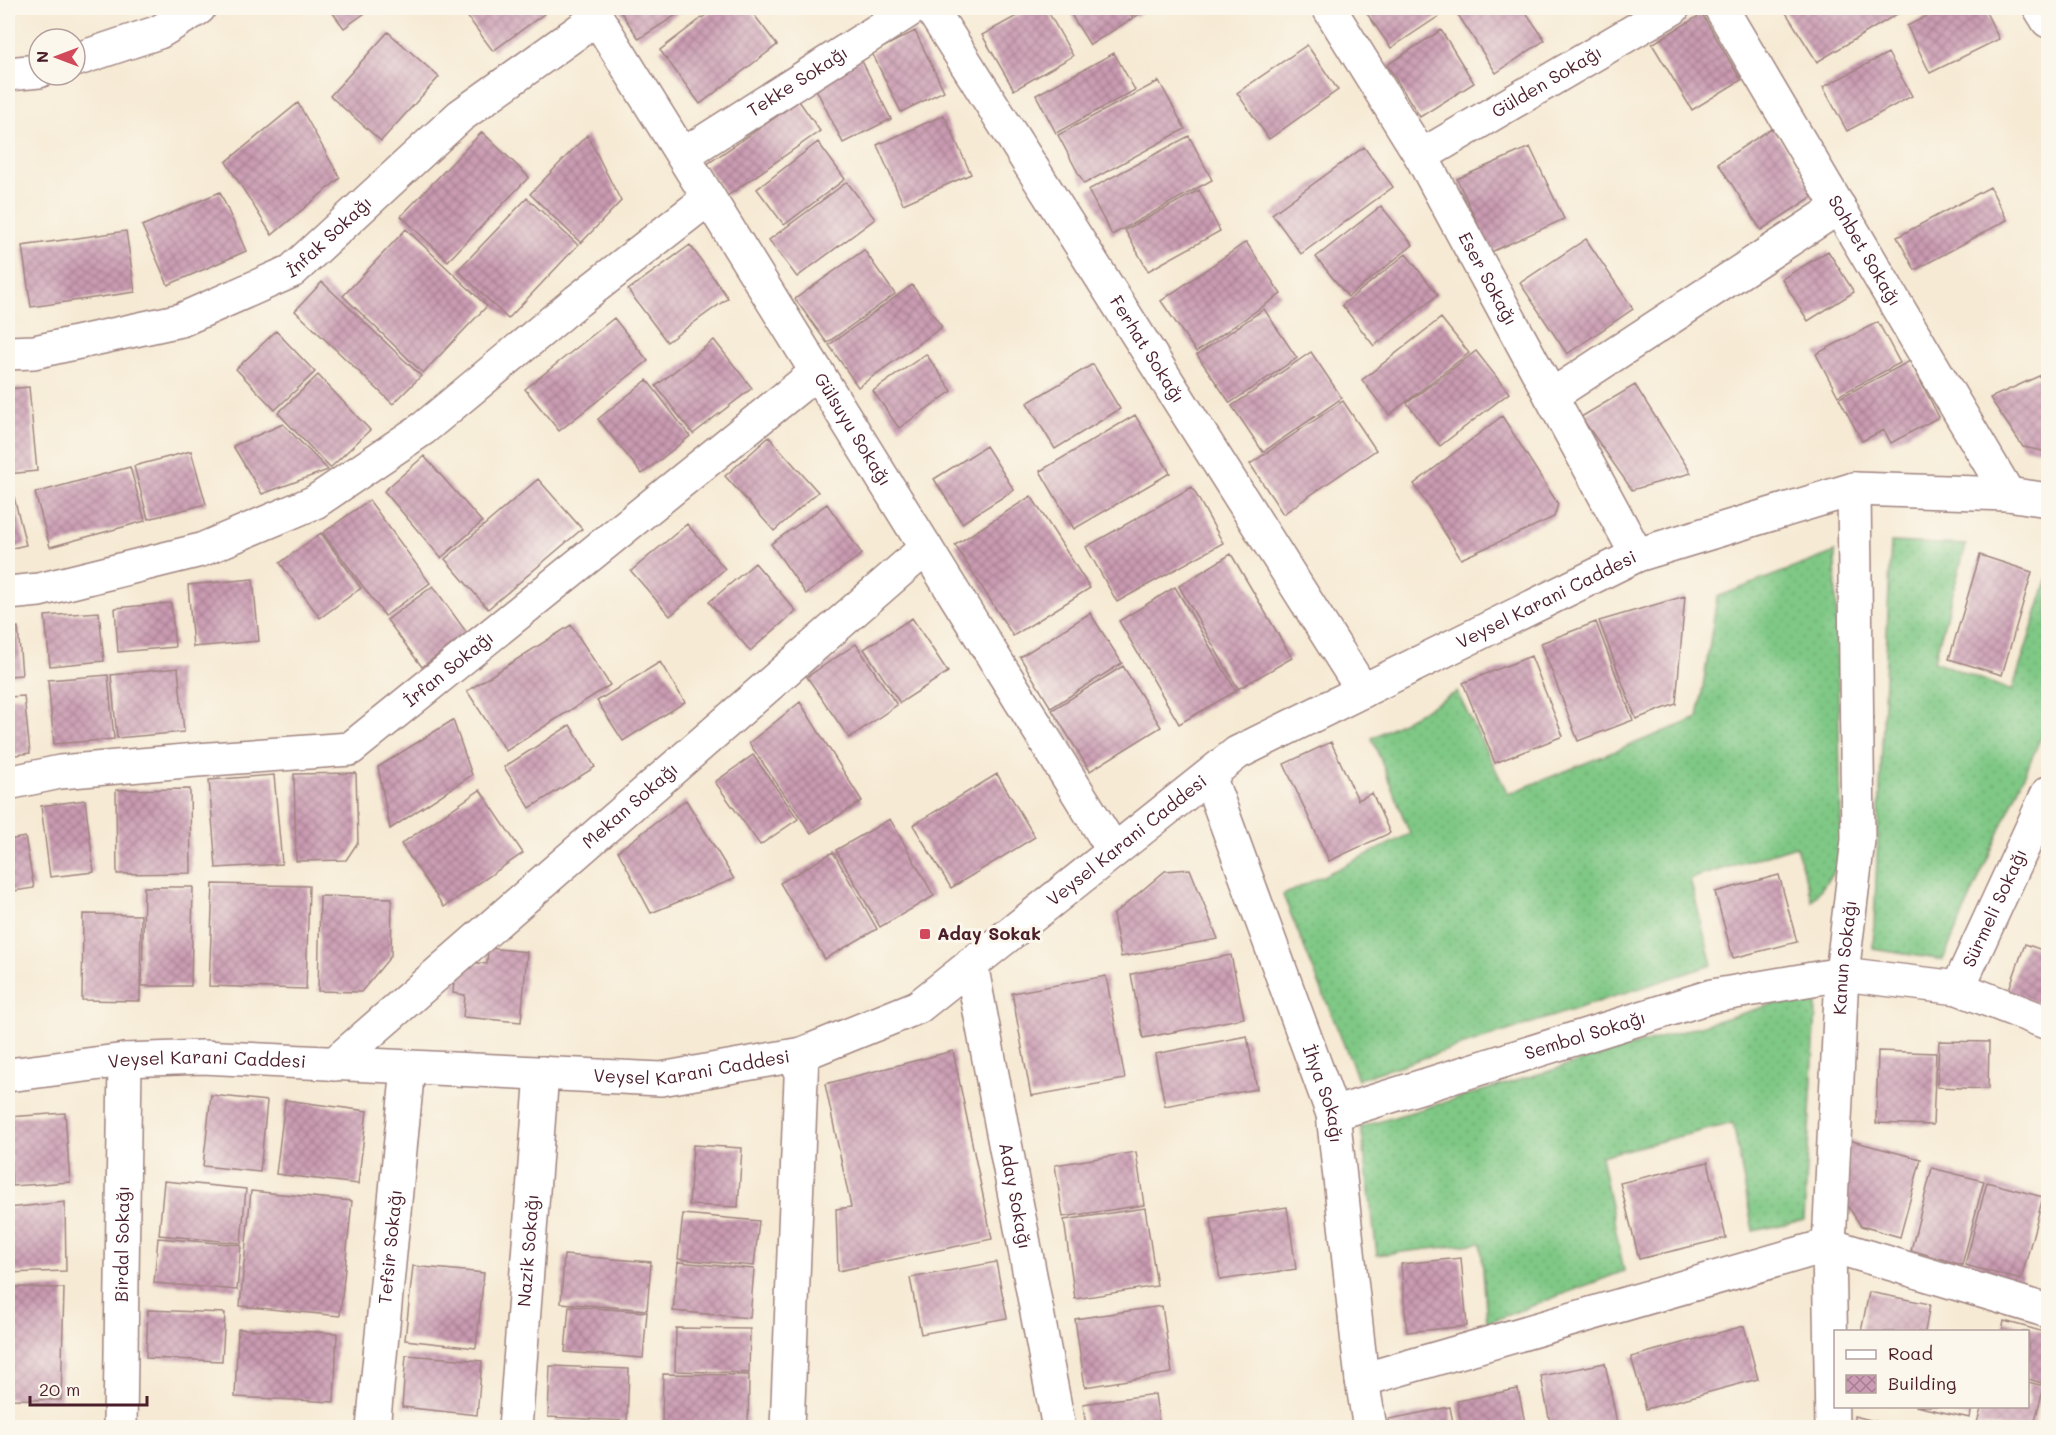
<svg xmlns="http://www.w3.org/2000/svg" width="2056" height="1435" font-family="Mali,sans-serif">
<defs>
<pattern id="grass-dots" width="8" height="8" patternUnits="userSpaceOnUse" patternTransform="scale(1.5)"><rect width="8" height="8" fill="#7fc885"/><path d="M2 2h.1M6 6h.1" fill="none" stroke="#6fab73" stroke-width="1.8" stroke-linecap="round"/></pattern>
<pattern id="building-cross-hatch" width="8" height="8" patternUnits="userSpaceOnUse" patternTransform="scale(1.5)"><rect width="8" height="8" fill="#ca9bb2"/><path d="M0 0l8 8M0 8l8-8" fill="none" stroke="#a67e91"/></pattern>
</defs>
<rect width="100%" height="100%" fill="#fbf7ec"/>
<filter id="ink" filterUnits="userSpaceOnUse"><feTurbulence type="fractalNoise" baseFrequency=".0167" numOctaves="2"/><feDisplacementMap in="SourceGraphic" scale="12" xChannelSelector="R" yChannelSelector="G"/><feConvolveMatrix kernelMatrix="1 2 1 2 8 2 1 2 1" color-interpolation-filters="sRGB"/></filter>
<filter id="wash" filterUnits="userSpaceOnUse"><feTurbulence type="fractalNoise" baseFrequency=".008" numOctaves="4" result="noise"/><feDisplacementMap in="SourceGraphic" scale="24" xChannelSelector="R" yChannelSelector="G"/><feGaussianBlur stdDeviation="1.35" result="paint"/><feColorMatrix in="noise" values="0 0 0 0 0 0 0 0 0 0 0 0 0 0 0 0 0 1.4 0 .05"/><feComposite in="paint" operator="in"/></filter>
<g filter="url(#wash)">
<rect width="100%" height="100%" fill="#f6ead4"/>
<path fill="url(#grass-dots)" stroke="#647458" stroke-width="1.5" d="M1891,542L1966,545L1934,661L2012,691L2048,578V721L1943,960L1873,949Z
M1835,552L1842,861L1812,901L1796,846L1690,879L1712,965L1358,1079L1283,895L1410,834L1372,738L1457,692L1508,794L1698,718L1717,597Z
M1817,991L1804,1220L1753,1231L1733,1123L1601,1156L1624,1271L1487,1323L1481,1243L1377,1255L1361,1127Z"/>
<g id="blocks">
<path fill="url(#building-cross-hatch)" d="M329,8H372L344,28Z
M461,8H541L545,13L493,51Z
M618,8H687L639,39Z
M715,8H749L777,45L700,104L660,50Z
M1031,8H1046L1073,56L1014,90L982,35Z
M1067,8H1127L1133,18L1090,45Z
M1129,8H1150L1135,17Z
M1363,8H1434L1439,16L1391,48Z
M1459,8H1523L1545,40L1496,73L1455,10Z
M1783,8H1907L1817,62Z
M1943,8H1984L1999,39L1930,73L1907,26Z
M1702,14L1741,80L1692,110L1652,44Z
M1441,30L1474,83L1420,117L1387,65Z
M915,31L944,91L901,112L872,53Z
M388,32L439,77L381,141L330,96Z
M1307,45L1338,90L1269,139L1237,93Z
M1114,53L1135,90L1056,133L1036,95Z
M1888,53L1912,96L1847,131L1823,87Z
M860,57L891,119L843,143L812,81Z
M1159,81L1185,129L1084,184L1058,135Z
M799,101L820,131L727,196L706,165Z
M298,103L340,178L272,235L226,162Z
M944,115L971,174L903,204L877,145Z
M1772,128L1815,195L1761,230L1718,163Z
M482,132L529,177L448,261L401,216Z
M587,135L621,201L581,243L530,194Z
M1189,136L1212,180L1112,235L1088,190Z
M818,142L845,179L784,225L757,189Z
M1364,147L1393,187L1301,254L1272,214Z
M1530,147L1564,219L1491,252L1457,179Z
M847,182L875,219L797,277L769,240Z
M1990,187L2007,220L1915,270L1897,237Z
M1199,190L1220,231L1148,271L1125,230Z
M220,192L246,251L168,285L142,226Z
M527,198L578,245L508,319L458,270Z
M1381,206L1413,245L1348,297L1316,257Z
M406,229L487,306L423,373L343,296Z
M126,231L135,292L31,307L22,246Z
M1586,239L1633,309L1567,354L1520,283Z
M1246,242L1281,294L1196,352L1161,301Z
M690,245L728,298L667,342L628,290Z
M864,250L895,294L827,343L795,299Z
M1828,251L1854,292L1808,321L1782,279Z
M1406,254L1438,295L1374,346L1342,305Z
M322,282L421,376L393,404L295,311Z
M912,285L942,327L858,387L829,345Z
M1264,309L1297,358L1230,403L1197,355Z
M614,318L648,361L559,431L525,389Z
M1441,318L1469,353L1389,415L1362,380Z
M1878,322L1900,363L1838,396L1816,354Z
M276,331L315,372L275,410L236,369Z
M714,340L752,388L693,434L656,386Z
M1476,351L1509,393L1440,446L1407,403Z
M1311,352L1342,398L1263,452L1232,406Z
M926,354L952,391L899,428L873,391Z
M1910,361L1939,417L1891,443L1884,430L1862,441L1839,398Z
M1093,364L1120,409L1055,449L1027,403Z
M2048,372V452L2023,447L1990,398Z
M318,375L370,430L330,468L278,413Z
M647,380L690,436L642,474L598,419Z
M1635,385L1691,473L1632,490L1581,417Z
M29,387L37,471L8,474V389Z
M1343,401L1376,450L1283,514L1250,464Z
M1135,415L1170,473L1074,529L1040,471Z
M1502,416L1558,504L1554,517L1461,559L1414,484Z
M283,424L328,470L262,494L233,446Z
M769,437L818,492L774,531L725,476Z
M986,446L1014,490L962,523L934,479Z
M191,451L206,504L148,519L134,466Z
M424,456L482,522L441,558L384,491Z
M130,467L145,521L50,547L35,493Z
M538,479L582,529L488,609L445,559Z
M1192,487L1223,543L1117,602L1086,547Z
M13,493L26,545L8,549V494Z
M1031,496L1090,588L1013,636L955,545Z
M369,500L430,583L385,616L323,533Z
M827,504L862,554L806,594L771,544Z
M687,524L725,569L670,616L631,571Z
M321,533L361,588L320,618L280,563Z
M1231,554L1292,658L1238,689L1179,586Z
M1980,555L2032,572L2002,675L1949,659Z
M755,563L796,611L750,651L709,602Z
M253,579L259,641L193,647L188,585Z
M433,586L467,633L422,667L387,620Z
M1175,587L1236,691L1179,724L1119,621Z
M1685,596L1676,704L1636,719L1599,621Z
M171,603L175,647L118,652L115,608Z
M99,612L104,661L50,666L45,616Z
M1090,613L1122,663L1051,708L1020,657Z
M912,618L948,672L900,703L864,649Z
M1596,622L1633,720L1578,741L1541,643Z
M571,625L610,685L506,751L467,691Z
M18,627L22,675L8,676V628Z
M856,644L897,705L849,738L807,677Z
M1531,656L1563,736L1495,763L1463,683Z
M660,662L685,702L623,741L597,701Z
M1123,666L1161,727L1090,771L1052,710Z
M178,668L184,732L117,738L111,675Z
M108,675L114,739L54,744L48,680Z
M24,696L30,753L8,756V697Z
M800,702L862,801L811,833L749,743Z
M453,720L472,775L390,829L378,767Z
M570,725L595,767L530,808L504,767Z
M1331,742L1358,800L1372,793L1390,833L1329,861L1284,764Z
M753,755L798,819L760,845L715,782Z
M356,773L358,842L346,860L296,861L294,774Z
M997,774L1035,837L951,888L913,825Z
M274,775L282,864L216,868L209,780Z
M190,789L191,873L117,874L116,790Z
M480,790L523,853L444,907L401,844Z
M85,800L94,872L50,877L41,806Z
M686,800L734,879L651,913L618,851Z
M890,819L934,896L880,927L836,850Z
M25,837L34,888L8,892V840Z
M833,852L877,929L825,959L780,883Z
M1190,869L1218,939L1121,957L1113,915L1165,871Z
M1779,875L1797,942L1733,958L1715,892Z
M213,884L309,886L306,989L209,986Z
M144,887H193L191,986H142Z
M320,896L392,898L391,956L361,992L318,991Z
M83,914L141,915L140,1001L82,1000Z
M2025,944L2048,952V1008L2008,992Z
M488,948L527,952L521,1022L463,1017L465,995L453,993L456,961L487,964Z
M1231,955L1244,1018L1143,1038L1131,974Z
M1106,976L1125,1079L1031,1096L1012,993Z
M1247,1036L1257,1089L1165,1106L1155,1054Z
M1939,1041L1989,1042L1988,1089L1937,1087Z
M953,1051L992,1239L838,1271L836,1209L851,1207L825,1084Z
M1878,1051L1936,1053L1933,1125L1876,1123Z
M211,1095L267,1101L260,1172L203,1166Z
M285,1100L367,1111L358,1184L276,1174Z
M65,1113L70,1182L12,1186L8,1117Z
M1848,1140L1921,1159L1900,1237L1861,1226L1847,1205Z
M693,1145L742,1148L738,1207L689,1205Z
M1136,1152L1144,1205L1063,1217L1055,1165Z
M1708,1162L1726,1238L1639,1259L1620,1183Z
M1932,1168L1984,1181L1962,1265L1911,1250Z
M164,1181L246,1189L241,1243L159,1235Z
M1987,1182L2043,1197L2021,1280L1965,1265Z
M251,1191L352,1201L340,1316L240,1306Z
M65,1202L66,1271L8,1273V1208Z
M1287,1207L1296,1269L1220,1280L1211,1218Z
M1145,1208L1157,1286L1075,1299L1064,1220Z
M683,1214L759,1221L754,1266L678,1259Z
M158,1238L241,1245L237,1290L154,1283Z
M564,1255L651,1262L647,1310L561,1303Z
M1461,1258L1467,1326L1407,1332L1401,1264Z
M678,1262L754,1269L750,1318L673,1311Z
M996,1262L1007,1318L921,1334L910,1278Z
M413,1266L484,1273L476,1348L405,1340Z
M8,1287L64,1288L61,1400L8,1399Z
M1869,1292L1930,1304L1925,1332H1861Z
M569,1306L647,1312L643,1358L565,1352Z
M1162,1306L1172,1373L1085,1387L1075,1319Z
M148,1310L225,1313L222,1361L146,1358Z
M2004,1321L2048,1333V1374L2045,1384L2028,1379V1332H2002Z
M1744,1326L1758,1379L1646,1409L1631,1357Z
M676,1328L750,1329L749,1373L675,1371Z
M238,1329L337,1333L334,1402L235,1397Z
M406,1355L482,1361L477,1415L402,1407Z
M1605,1363L1618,1428H1551L1541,1376Z
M550,1366L629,1369L627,1421L548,1417Z
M663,1374L749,1375L748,1427L662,1425Z
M2028,1382L2044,1386L2033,1428L1976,1426L1982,1406H2028Z
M1518,1389L1526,1428H1462L1457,1401Z
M1155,1394L1160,1428H1086L1083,1404Z
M1915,1406H1972L1970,1418Z
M1450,1407L1454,1428H1390L1389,1419Z
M1854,1416L1900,1427V1428H1854Z
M556,1421L640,1424V1428H556Z"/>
</g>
</g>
<g filter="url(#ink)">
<use href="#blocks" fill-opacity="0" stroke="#a08480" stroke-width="1.5"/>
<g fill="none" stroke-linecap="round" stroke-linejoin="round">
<g stroke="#a08480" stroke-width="36">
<g id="minor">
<path id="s1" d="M591,8L1114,851"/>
<path id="s2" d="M931,8L1363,691"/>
<path id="s3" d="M1329,8L1421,156L1637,555"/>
<path id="s4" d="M1721,8L2008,494"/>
<path d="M2040,8L2048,21"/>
<path d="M75,60L159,32L199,8"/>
<path d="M8,74L39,71"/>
<path id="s5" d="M683,155L913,8"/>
<path id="s6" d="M1421,156L1673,8"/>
<path id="s7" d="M8,353L34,352L181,320L292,271L460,116L597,18"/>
<path d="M1551,396L1839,207"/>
<path d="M8,593L39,590L201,550L315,502L424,428L577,301L709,198"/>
<path id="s8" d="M1209,776L1333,1114L1362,1380L1370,1428"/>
<path id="s9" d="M8,783L60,772L197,760L350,749L817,372"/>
<path id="s10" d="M971,964L1059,1428"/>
<path id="s11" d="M1958,988L2048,793"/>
<path id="s12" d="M334,1064L926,548"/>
<path id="s13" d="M1333,1114L1712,996L1842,974L1958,988L2048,1023"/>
<path d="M1362,1380L1829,1245L2048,1311"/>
<path id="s14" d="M120,1428L125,1060"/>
<path id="s15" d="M373,1428L408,1067"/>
<path id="s16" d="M515,1428L542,1073"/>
<path d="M787,1428L802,1054"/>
<path id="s17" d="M1832,1428L1829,1245L1842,974L1858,840L1854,489"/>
</g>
</g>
<g stroke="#a08480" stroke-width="36">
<g id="secondary">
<path id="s18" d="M8,1075L125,1060L202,1057L661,1079L802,1054L918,1007L1237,753L1637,555L1854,489L2008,494L2048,500"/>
</g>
</g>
<use href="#minor" stroke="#fff" stroke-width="33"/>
<use href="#secondary" stroke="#fff" stroke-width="33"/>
</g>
</g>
<rect fill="#d1495b" stroke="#fbf7ec" stroke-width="2" x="919" y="928" width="12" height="12" rx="3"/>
<g text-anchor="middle" stroke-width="6" stroke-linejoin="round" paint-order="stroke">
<g font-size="18" fill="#4a1f2b" stroke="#fbf7ec">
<text dy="6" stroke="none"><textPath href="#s5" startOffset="136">Tekke Sokağı</textPath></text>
<text dy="6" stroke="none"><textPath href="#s6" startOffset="146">Gülden Sokağı</textPath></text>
<text dy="6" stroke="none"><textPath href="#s7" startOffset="348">İnfak Sokağı</textPath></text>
<text dy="6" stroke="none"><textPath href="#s4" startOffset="282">Sohbet Sokağı</textPath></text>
<text dy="6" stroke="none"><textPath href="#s3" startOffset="314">Eser Sokağı</textPath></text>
<text dy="6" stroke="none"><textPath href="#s2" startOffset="404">Ferhat Sokağı</textPath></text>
<text dy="6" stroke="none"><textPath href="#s1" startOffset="496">Gülsuyu Sokağı</textPath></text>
<text dy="6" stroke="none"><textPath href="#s18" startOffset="1676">Veysel Karani Caddesi</textPath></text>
<text dy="6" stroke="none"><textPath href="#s9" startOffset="471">İrfan Sokağı</textPath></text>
<text dy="6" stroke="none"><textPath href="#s12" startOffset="393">Mekan Sokağı</textPath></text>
<text dy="6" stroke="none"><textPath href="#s18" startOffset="1190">Veysel Karani Caddesi</textPath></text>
<text dy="6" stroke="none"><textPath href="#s11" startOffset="88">Sürmeli Sokağı</textPath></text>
<text dy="6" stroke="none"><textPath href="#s17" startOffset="471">Kanun Sokağı</textPath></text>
<text dy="6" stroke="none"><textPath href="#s13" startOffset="264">Sembol Sokağı</textPath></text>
<text dy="6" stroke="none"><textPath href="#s18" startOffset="200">Veysel Karani Caddesi</textPath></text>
<text dy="6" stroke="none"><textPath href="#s18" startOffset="686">Veysel Karani Caddesi</textPath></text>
<text dy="6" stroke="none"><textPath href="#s8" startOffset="338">İhya Sokağı</textPath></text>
<text dy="6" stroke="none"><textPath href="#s10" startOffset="236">Aday Sokağı</textPath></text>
<text dy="6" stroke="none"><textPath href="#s14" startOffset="184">Birdal Sokağı</textPath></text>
<text dy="6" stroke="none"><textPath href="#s15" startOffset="182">Tefsir Sokağı</textPath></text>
<text dy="6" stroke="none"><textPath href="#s16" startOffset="178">Nazik Sokağı</textPath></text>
</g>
<g font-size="18" font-weight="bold" fill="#4a1f2b" stroke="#fbf7ec" text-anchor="start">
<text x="937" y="940">Aday Sokak</text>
</g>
</g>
<rect width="2056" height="1435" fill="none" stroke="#fbf7ec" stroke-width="30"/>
<rect x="1834" y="1330" width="195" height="78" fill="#fbf7ec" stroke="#b4a19f" stroke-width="1.5"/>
<rect x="1846" y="1350" width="30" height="9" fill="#ffffff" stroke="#b4a19f" stroke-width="1.5"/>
<text x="1888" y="1360" font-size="18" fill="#4a1f2b">Road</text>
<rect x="1846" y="1375" width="30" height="18" fill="url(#building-cross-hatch)" stroke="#b4a19f" stroke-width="1.5"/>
<text x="1888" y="1390" font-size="18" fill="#4a1f2b">Building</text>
<g transform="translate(57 57) rotate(270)"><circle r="28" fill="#fbf7ec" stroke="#b4a19f" stroke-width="1.5"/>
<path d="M0-4.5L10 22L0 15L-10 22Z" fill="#d1495b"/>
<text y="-9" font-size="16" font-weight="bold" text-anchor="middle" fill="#4a1f2b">N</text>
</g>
<path d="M30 1396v9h117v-9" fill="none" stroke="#4a1f2b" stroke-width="3"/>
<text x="39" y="1396" font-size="18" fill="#4a1f2b" stroke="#fbf7ec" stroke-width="4.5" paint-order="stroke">20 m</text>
</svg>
